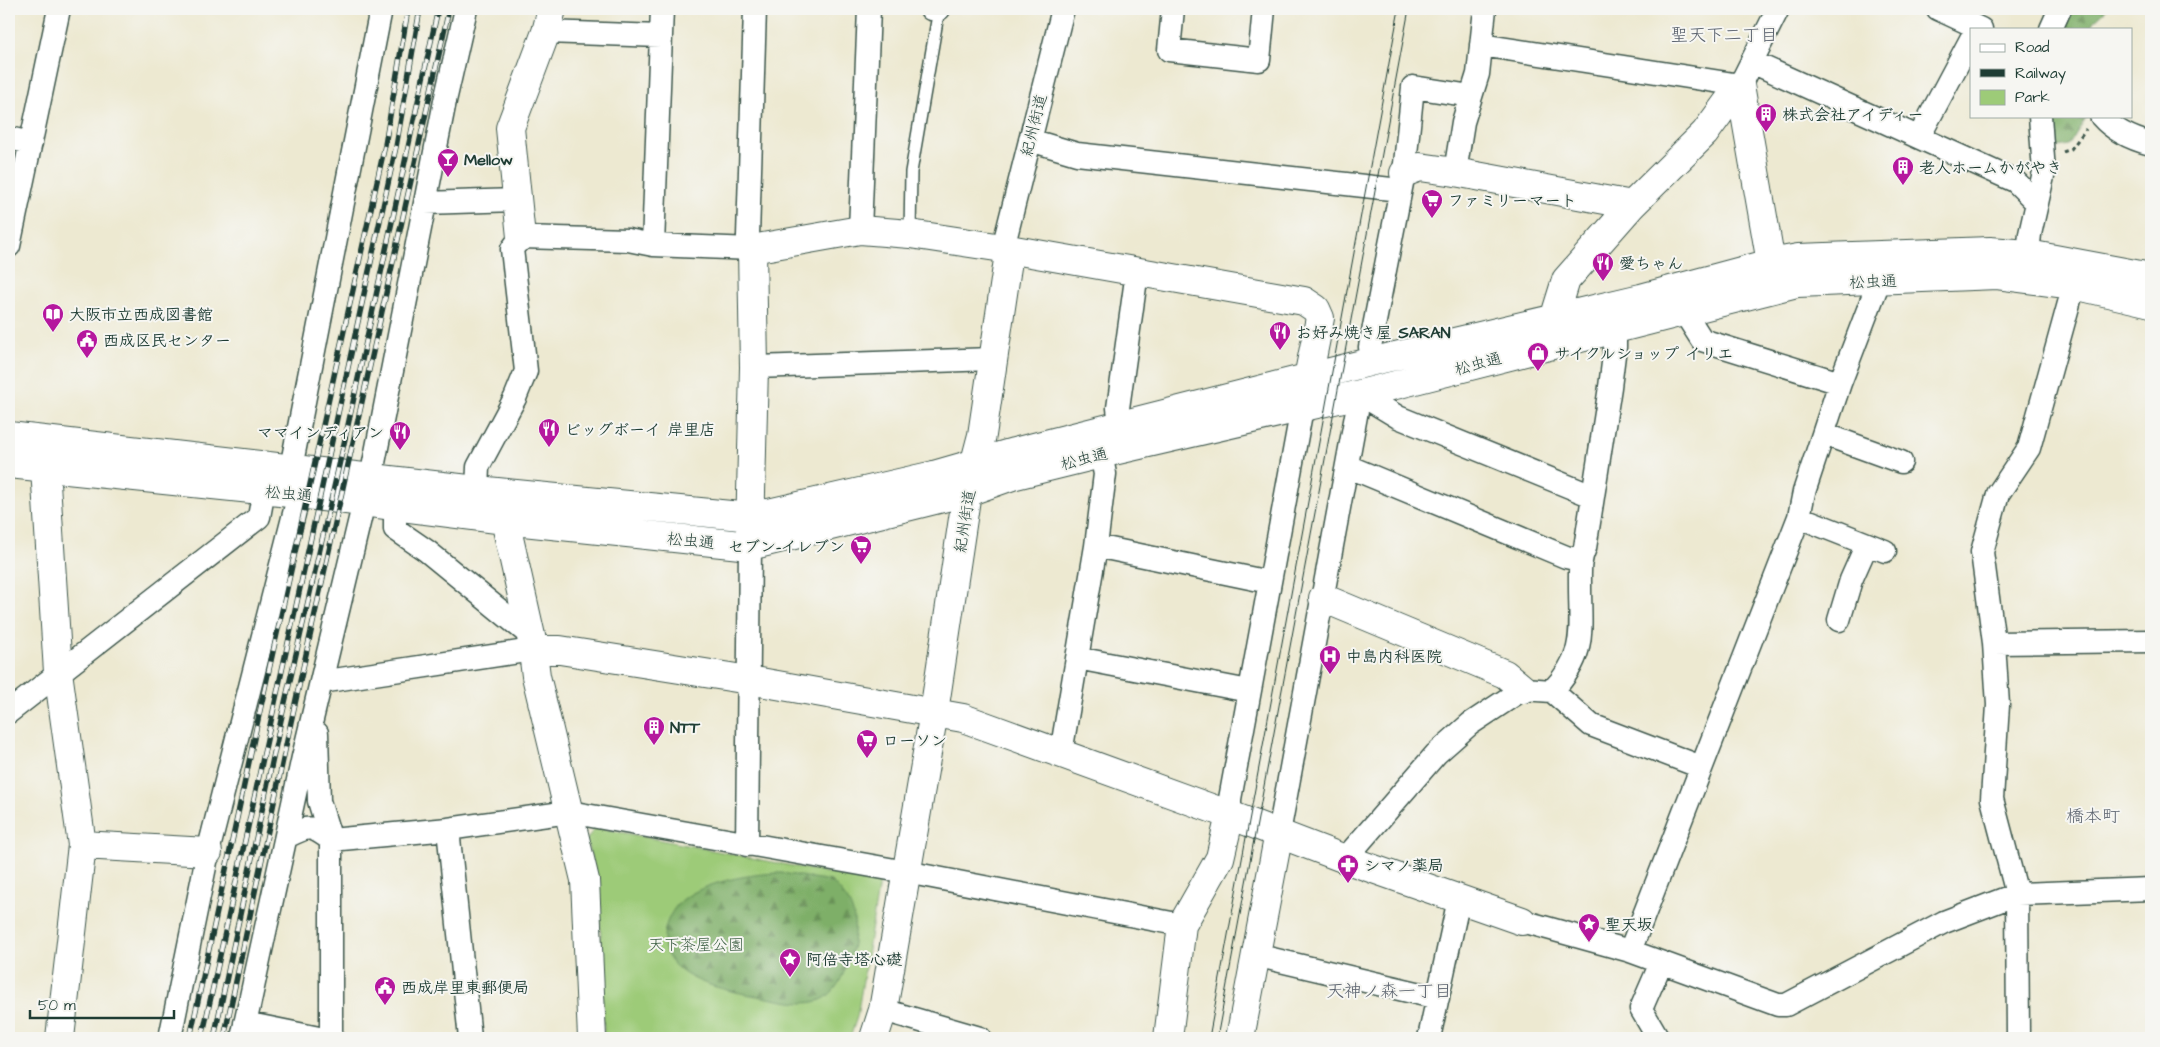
<svg xmlns="http://www.w3.org/2000/svg" width="2160" height="1047" font-family="'Architects Daughter','Klee One',sans-serif">
<defs>
<pattern id="forest-firs" width="22" height="20" patternUnits="userSpaceOnUse" patternTransform="scale(1.25)"><rect width="22" height="20" fill="#7eaf68"/><path d="M5 1l3.5 6h-7zM16 11l3.5 6h-7z" fill="#679056"/></pattern>
</defs>
<rect width="100%" height="100%" fill="#f6f6f2"/>
<filter id="ink" filterUnits="userSpaceOnUse"><feTurbulence type="fractalNoise" baseFrequency=".02" numOctaves="2"/><feDisplacementMap in="SourceGraphic" scale="10" xChannelSelector="R" yChannelSelector="G"/><feConvolveMatrix kernelMatrix="1 2 1 2 8 2 1 2 1" color-interpolation-filters="sRGB"/></filter>
<filter id="wash" filterUnits="userSpaceOnUse"><feTurbulence type="fractalNoise" baseFrequency=".0096" numOctaves="4" result="noise"/><feDisplacementMap in="SourceGraphic" scale="20" xChannelSelector="R" yChannelSelector="G"/><feGaussianBlur stdDeviation="1.12" result="paint"/><feColorMatrix in="noise" values="0 0 0 0 0 0 0 0 0 0 0 0 0 0 0 0 0 1.4 0 .05"/><feComposite in="paint" operator="in"/></filter>
<g filter="url(#wash)">
<rect width="100%" height="100%" fill="#ede9d1"/>
<path fill="#9dcb78" stroke="#5e8456" d="M595,827L879,883L857,1017L850,1038H604L599,883L586,841Z"/>
<path fill="url(#forest-firs)" stroke="#4e764e" d="M2068,9H2107L2093,22L2090,29H2069L2061,22Z
M2045,116H2087L2069,145L2048,149Z
M782,873L831,881C849,900 856,908 854,934C853,942 853,949 850,956C845,970 839,989 825,998C807,1008 781,1000 762,997C729,991 663,981 664,938C664,926 670,913 678,904C699,882 753,873 782,873Z"/>
</g>
<g filter="url(#ink)">
<g fill="none" stroke-linecap="round" stroke-linejoin="round">
<g stroke="#3e574c" stroke-width="14">
<path id="service" d="M910,234L911,172L939,9"/>
</g>
<g stroke="#3e574c" stroke-width="25">
<path id="minor" d="M931,9H939
M1173,9L1169,50L1259,60L1264,9
M1938,9L1981,29
M2051,29L2060,9
M546,32L660,36
M1481,45L1740,85L1778,9
M1752,62L2015,181L2037,203
M2101,116C2114,131 2132,139 2151,144
M1919,137L1971,39
M9,138L31,143
M1030,140L1077,154L1400,190
M1455,172L1463,122L1478,74L1485,9
M425,203L516,200
M860,230L869,9
M653,245L662,9
M9,246L59,9
M1003,248L1063,9
M2028,254L2030,234L2044,172L2040,116
M1683,310L1702,340L1840,383
M1374,361L1370,347L1404,173L1413,87L1471,96
M754,367L993,359
M1120,425L1118,408L1137,272
M1824,434L1901,462
M1347,466L1566,557L1580,560
M477,490L478,467L515,398L526,371L512,249L521,237L628,240L653,245L752,249L748,236L755,9
M395,506V529L427,551L531,636
M1799,517L1885,551
M1096,546L1269,582
M1839,620L1851,580L1867,544
M1994,643L2151,641
M1077,658L1249,691
M321,682L532,650
M1552,691L1591,725L1701,767
M9,712L259,517L264,490
M317,733L319,801L331,840V1038
M1061,753L1096,546L1105,474L1101,454
M1230,815V799L1302,408
M448,829L470,1038
M1279,833L1360,394L1398,417L1592,496
M286,837C309,826 310,824 331,840L448,829L569,812L906,872L1182,925
M747,845L750,546
M1345,859L1436,754L1470,724L1523,689L1552,691C1587,654 1580,632 1580,586C1580,571 1579,561 1585,548L1610,387L1615,347V328
M1522,921L1630,951L1778,1005H1786L1944,922L2017,894L2151,889
M1630,951L1799,517L1804,492L1840,383L1879,281
M1255,955L1438,998
M883,1010L980,1038
M245,1023L319,1038
M170,1038L208,852L299,494L291,468L381,9
M242,1038L303,757L364,502L371,478L445,101L466,9
M1429,1038L1459,899
M1658,1038L1641,1009L1661,963
M2018,1038L2017,894L1992,799L1998,705L1994,643L1982,552L1998,494L2029,448L2074,285"/>
</g>
<g stroke="#3e574c" stroke-width="30">
<path id="tertiary" d="M1740,85L1771,263
M1404,173L1420,167L1455,172L1632,205
M521,237L510,128L546,32L552,9
M1569,321L1554,319L1566,280L1632,205L1705,133L1740,85
M9,436L477,490L751,517L934,475L1014,452L1374,361L1641,298L1771,263L1798,258L1990,251L2028,254L2151,277
M9,464L299,494L505,520L750,546L967,492L1012,476L1101,454L1360,394L1797,283L1997,275L2074,285L2151,303
M45,468L58,672L82,845L60,1038
M505,520L531,636L536,676L585,880L592,1038
M750,535L754,367L752,249L860,230L910,234L1003,248L1304,301L1316,309L1320,318L1308,378
M1323,598L1505,674L1523,689
M532,650H560L749,680L963,718L1230,815L1345,859L1522,921
M82,845L208,852
M874,1038L883,1010L934,712L967,492L982,435L1008,260L1003,248
M1168,1038L1182,925L1220,858L1230,815
M1240,1038L1279,833"/>
</g>
<path stroke="#3e574c" stroke-width="3" stroke-dasharray="4 4" stroke-linecap="butt" d="M2063,152L2071,149L2086,129"/>
<use href="#service" stroke="#fff" stroke-width="11"/>
<use href="#minor" stroke="#fff" stroke-width="22"/>
<use href="#tertiary" stroke="#fff" stroke-width="28"/>
<path stroke="#1f3d34" stroke-width="1" d="M1209,1038L1399,9
M1217,1038L1409,9"/>
<g stroke="#1f3d34" stroke-width="5.5">
<path id="rail" d="M190,1038L259,715L385,145L408,9
M202,1038L396,147L420,9
M214,1038L281,720L345,439L438,9
M224,1038L291,722L449,9"/>
</g>
<use href="#rail" stroke="#f6f6f2" stroke-width="4" stroke-dasharray="11" stroke-linecap="butt"/>
</g>
</g>
<defs>
<g id="building-pin" transform="scale(1.125)"><path d="M0 17L-7.5 6A9.5 9.5 0 1 1 7.5 6Z" fill="#b5179e" stroke="#f6f6f2"/><path d="M-4-6H4V6H1V3H-1V6H-4ZM-2.5-4.3h1.7v1.8h-1.7ZM.8-4.3h1.7v1.8H.8ZM-2.5-1h1.7V.8h-1.7ZM.8-1h1.7V.8H.8Z" fill="#fff"/></g>
<g id="bar-pin" transform="scale(1.125)"><path d="M0 17L-7.5 6A9.5 9.5 0 1 1 7.5 6Z" fill="#b5179e" stroke="#f6f6f2"/><path d="M-6-5H6L.8 .8V4.5H3.5V6h-7V4.5H-.8V.8Z" fill="#fff"/></g>
<g id="supermarket-pin" transform="scale(1.125)"><path d="M0 17L-7.5 6A9.5 9.5 0 1 1 7.5 6Z" fill="#b5179e" stroke="#f6f6f2"/><path d="M-6-5.5h2.5l.6 2H6L4.5 2H-2.5L-4.4-4H-6ZM-1.5 3.2a1.3 1.3 0 1 0 .1 0ZM3 3.2a1.3 1.3 0 1 0 .1 0Z" fill="#fff"/></g>
<g id="restaurant-pin" transform="scale(1.125)"><path d="M0 17L-7.5 6A9.5 9.5 0 1 1 7.5 6Z" fill="#b5179e" stroke="#f6f6f2"/><path d="M-5-6h1v4h1v-4h1v4h1v-4h1v5L-1.5 .5V6h-2V.5L-5-1ZM5-6V6H3V1.5H1.5Q1.5-4 5-6Z" fill="#fff"/></g>
<g id="library-pin" transform="scale(1.125)"><path d="M0 17L-7.5 6A9.5 9.5 0 1 1 7.5 6Z" fill="#b5179e" stroke="#f6f6f2"/><path d="M-6-4Q-3-5.5-.7-3.5V5Q-3 3-6 4ZM6-4Q3-5.5 .7-3.5V5Q3 3 6 4Z" fill="#fff"/></g>
<g id="civic-pin" transform="scale(1.125)"><path d="M0 17L-7.5 6A9.5 9.5 0 1 1 7.5 6Z" fill="#b5179e" stroke="#f6f6f2"/><path d="M-.6-6.5H3V-4.5H.6V-3L4-1V1h2V6H-6V1h2V-1L-.6-3ZM-1.2 2.5V6h2.4V2.5Z" fill="#fff"/></g>
<g id="shop-pin" transform="scale(1.125)"><path d="M0 17L-7.5 6A9.5 9.5 0 1 1 7.5 6Z" fill="#b5179e" stroke="#f6f6f2"/><path d="M-5-2.5h2.3a2.7 3.5 0 0 1 5.4 0H5L5.5 6h-11ZM-1.5-2.5h3a1.5 2.3 0 0 0-3 0Z" fill="#fff"/></g>
<g id="hospital-pin" transform="scale(1.125)"><path d="M0 17L-7.5 6A9.5 9.5 0 1 1 7.5 6Z" fill="#b5179e" stroke="#f6f6f2"/><path d="M-5-5h3v3.5h4V-5h3V5h-3V1.5h-4V5h-3Z" fill="#fff"/></g>
<g id="pharmacy-pin" transform="scale(1.125)"><path d="M0 17L-7.5 6A9.5 9.5 0 1 1 7.5 6Z" fill="#b5179e" stroke="#f6f6f2"/><path d="M-2-6h4v4h4v4h-4v4h-4v-4h-4v-4h4Z" fill="#fff"/></g>
<g id="sight-pin" transform="scale(1.125)"><path d="M0 17L-7.5 6A9.5 9.5 0 1 1 7.5 6Z" fill="#b5179e" stroke="#f6f6f2"/><path d="M0-6L1.8-2.2L6-1.7L2.9 1.2L3.7 5.4L0 3.3L-3.7 5.4L-2.9 1.2L-6-1.7L-1.8-2.2Z" fill="#fff"/></g>
</defs>
<g fill-rule="evenodd">
<use href="#building-pin" x="1766" y="114"/>
<use href="#bar-pin" x="448" y="159"/>
<use href="#building-pin" x="1903" y="167"/>
<use href="#supermarket-pin" x="1432" y="200"/>
<use href="#restaurant-pin" x="1603" y="263"/>
<use href="#library-pin" x="53" y="314"/>
<use href="#restaurant-pin" x="1280" y="332"/>
<use href="#civic-pin" x="87" y="340"/>
<use href="#shop-pin" x="1538" y="353"/>
<use href="#restaurant-pin" x="549" y="429"/>
<use href="#restaurant-pin" x="400" y="432"/>
<use href="#supermarket-pin" x="861" y="546"/>
<use href="#hospital-pin" x="1330" y="656"/>
<use href="#building-pin" x="654" y="727"/>
<use href="#supermarket-pin" x="867" y="740"/>
<use href="#pharmacy-pin" x="1348" y="865"/>
<use href="#sight-pin" x="1589" y="924"/>
<use href="#sight-pin" x="790" y="959"/>
<use href="#civic-pin" x="385" y="987"/>
</g>
<g text-anchor="middle" stroke-width="4" stroke-linejoin="round" paint-order="stroke">
<g font-size="16" font-weight="bold" fill="#1f3d34" stroke="#f6f6f2" text-anchor="start">
<text x="1782" y="120">株式会社アイディー</text>
<text x="464" y="165">Mellow</text>
<text x="1919" y="173">老人ホームかがやき</text>
<text x="1448" y="206">ファミリーマート</text>
<text x="1619" y="269">愛ちゃん</text>
<text x="69" y="320">大阪市立西成図書館</text>
<text x="1296" y="338">お好み焼き屋 SARAN</text>
<text x="103" y="346">西成区民センター</text>
<text x="1554" y="359">サイクルショップ イリエ</text>
<text x="565" y="435">ビッグボーイ 岸里店</text>
<text x="384" y="438" text-anchor="end">ママインディアン</text>
<text x="845" y="552" text-anchor="end">セブン-イレブン</text>
<text x="1346" y="662">中島内科医院</text>
<text x="670" y="733">NTT</text>
<text x="883" y="746">ローソン</text>
<text x="1364" y="871">シマノ薬局</text>
<text x="1605" y="930">聖天坂</text>
<text x="806" y="965">阿倍寺塔心礎</text>
<text x="401" y="993">西成岸里東郵便局</text>
</g>
<g font-size="16" fill="#1f3d34" stroke="#f6f6f2">
<text transform="translate(1033 125) rotate(-76)" y="6">紀州街道</text>
<text transform="translate(1873 281) rotate(-2)" y="6">松虫通</text>
<text transform="translate(1478 363) rotate(-15)" y="6">松虫通</text>
<text transform="translate(1084 458) rotate(-14)" y="6">松虫通</text>
<text transform="translate(289 493) rotate(6)" y="6">松虫通</text>
<text transform="translate(964 521) rotate(-81)" y="6">紀州街道</text>
<text transform="translate(691 540) rotate(6)" y="6">松虫通</text>
</g>
<g font-size="16" fill="#3e6045" stroke="#f6f6f2">
<text x="696" y="950">天下茶屋公園</text>
</g>
<g font-size="18" fill="#5a626e" stroke="#f6f6f2">
<text x="1724" y="41">聖天下二丁目</text>
<text x="2093" y="822">橋本町</text>
<text x="1389" y="997">天神ノ森一丁目</text>
</g>
</g>
<rect width="2160" height="1047" fill="none" stroke="#f6f6f2" stroke-width="30"/>
<rect x="1970" y="28" width="162" height="90" fill="#f6f6f2" stroke="#a0aca6"/>
<rect x="1980" y="44" width="25" height="8" fill="#ffffff" stroke="#a0aca6"/>
<text x="2015" y="52" font-size="15" fill="#1f3d34">Road</text>
<rect x="1980" y="69" width="25" height="8" fill="#1f3d34" stroke="#a0aca6"/>
<text x="2015" y="78" font-size="15" fill="#1f3d34">Railway</text>
<rect x="1980" y="90" width="25" height="15" fill="#9dcb78" stroke="#a0aca6"/>
<text x="2015" y="102" font-size="15" fill="#1f3d34">Park</text>
<path d="M30 1010v8h144v-8" fill="none" stroke="#1f3d34" stroke-width="2.5"/>
<text x="38" y="1010" font-size="15" fill="#1f3d34" stroke="#f6f6f2" stroke-width="4" paint-order="stroke">50 m</text>
</svg>
